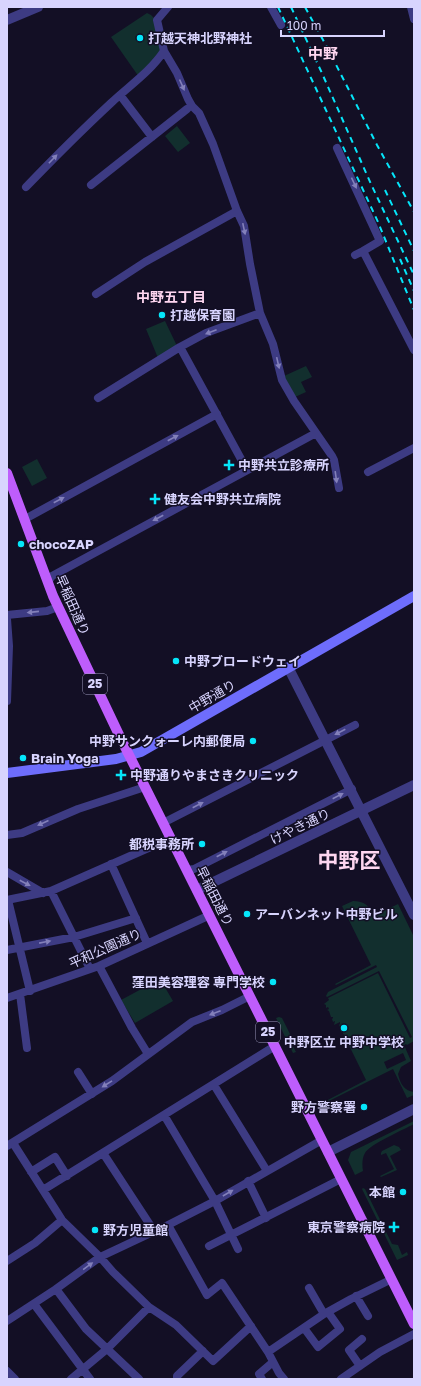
<svg xmlns="http://www.w3.org/2000/svg" width="421" height="1386" font-family="'Golos Text','Noto Sans JP',sans-serif">
<rect width="100%" height="100%" fill="#130f25"/>
<path fill="#122f2e" fill-rule="evenodd" d="M147,13L151,15L154,18L163,51L139,77L111,37Z
M177,126L190,143L178,152L165,136Z
M165,321L177,346L158,358L146,329Z
M306,366L312,377L301,382L306,392L295,397L284,376Z
M37,459L47,478L32,486L22,467Z
M353,901C364,901 370,906 374,916L398,904L414,937V1041L407,1045L406,1044L404,1045L411,1061L401,1067L398,1074C400,1083 404,1091 414,1092V1095L407,1098L393,1069L323,1104L322,1103L366,1080L339,1025L340,1024V1022L334,1025L335,1021L333,1022L332,1019L333,1018V1017H331L329,1011L327,1010L329,1009L328,1007L326,1008V1005L324,1004L329,1000L328,998L378,973L410,1038L412,1037L379,971L327,997L326,996L328,992L377,967L376,965L336,985L335,984L371,965L342,906ZM403,1053L406,1060L387,1069L384,1062Z
M160,979L173,1001L135,1023L121,1000Z
M279,1017L282,1018L292,1038L289,1039L296,1052L293,1053L276,1018Z
M414,1121V1124C403,1130 370,1144 365,1153C362,1158 362,1165 363,1171L355,1175L348,1160L351,1152Z
M394,1145L399,1147L401,1150L390,1156L397,1170L381,1177L380,1176L394,1169L386,1153L381,1155V1153L382,1151Z
M363,1188L365,1189L392,1244L398,1245L402,1255L407,1252L408,1255L397,1260L362,1189Z"/>
<g fill="none" stroke-linecap="round" stroke-linejoin="round">
<path stroke="#3d3b83" stroke-width="8" d="M168,7L157,20L164,51L177,73L188,99L192,106L199,113L213,144L237,211L244,226L250,264L260,313L273,344L282,380L294,401L332,456L334,460L339,488
M271,7L281,25
M411,7L414,19
M120,95L152,137
M337,148L380,241L363,251L414,350
M91,185L187,109
M26,187C54,158 82,130 111,103C129,86 150,72 164,51
M355,255L363,251
M96,294L145,262L237,211
M180,347L247,470
M98,398L180,347L206,333L260,313
M368,472L414,448
M25,519L217,414
M48,582L52,576L316,433
M7,615L47,611L58,607
M7,619L9,646L7,701
M163,823L355,725
M7,835L22,833L78,809L145,787
M111,864L147,943
M187,870L194,869L352,789
M7,872L43,893
M51,891L90,969
M7,900L51,891L171,838
M8,900L30,991
M7,950L74,937L136,918
M99,966L132,1028L148,1054
M20,994L27,1048
M7,998L99,966L210,915
M78,1072L92,1094
M214,1085L267,1171
M164,1115L215,1201L238,1249
M13,1143L62,1220L100,1257L113,1272L149,1307L176,1325L213,1361L251,1326
M7,1146L112,1081L192,1022L222,1010L250,996
M103,1153L154,1231
M31,1172L55,1157L67,1176
M248,1181L266,1218
M43,1190L275,1046
M168,1225L207,1295L222,1283L268,1352L279,1373L284,1379
M209,1246L341,1179
M7,1261L35,1243L62,1220
M309,1288L324,1314
M56,1289L86,1329L139,1379
M356,1296L368,1316
M34,1304L90,1379
M7,1321L56,1289L100,1257L168,1225L215,1201L322,1140
M304,1328L318,1347L340,1329L328,1312
M268,1352L324,1314L351,1299L392,1279
M360,1366L349,1350L362,1339
M7,1371L15,1379
M71,1379L107,1349L149,1307
M177,1379V1376L203,1351
M262,1379L259,1374L273,1362
M341,1379L380,1352L414,1334"/>
<path stroke="#3d3b83" stroke-width="10" d="M7,20L38,7
M288,667L414,915
M197,890L414,785
M328,1152L414,1109"/>
<path stroke="#6e6dfc" stroke-width="10" d="M7,773L116,759L141,752L414,596"/>
<path stroke="#be5dfc" stroke-width="10" d="M7,473L53,596L121,739L414,1324"/>
<path stroke="#05e6fa" stroke-width="2" stroke-dasharray="6 5" stroke-linecap="butt" d="M278,7L378,222L414,310
M291,7L321,71L371,184L414,275
M305,7L328,49L377,145L414,212
M385,190L414,251
M400,259L414,291"/>
</g>
<defs><path id="oneway-solid" d="M-6-.8H1V-3.2L6.5 0L1 3.2V.8H-6Z"/></defs>
<g fill="#8380ba">
<use href="#oneway-solid" transform="translate(182 85) rotate(66)"/>
<use href="#oneway-solid" transform="translate(53 159) rotate(-46)"/>
<use href="#oneway-solid" transform="translate(354 183) rotate(65)"/>
<use href="#oneway-solid" transform="translate(244 229) rotate(78)"/>
<use href="#oneway-solid" transform="translate(211 332) rotate(159)"/>
<use href="#oneway-solid" transform="translate(278 363) rotate(77)"/>
<use href="#oneway-solid" transform="translate(173 438) rotate(-28)"/>
<use href="#oneway-solid" transform="translate(336 477) rotate(82)"/>
<use href="#oneway-solid" transform="translate(59 500) rotate(-28)"/>
<use href="#oneway-solid" transform="translate(158 518) rotate(152)"/>
<use href="#oneway-solid" transform="translate(33 612) rotate(174)"/>
<use href="#oneway-solid" transform="translate(340 732) rotate(153)"/>
<use href="#oneway-solid" transform="translate(338 796) rotate(-27)"/>
<use href="#oneway-solid" transform="translate(198 805) rotate(-27)"/>
<use href="#oneway-solid" transform="translate(43 823) rotate(156)"/>
<use href="#oneway-solid" transform="translate(222 854) rotate(-27)"/>
<use href="#oneway-solid" transform="translate(25 883) rotate(28)"/>
<use href="#oneway-solid" transform="translate(45 942) rotate(-11)"/>
<use href="#oneway-solid" transform="translate(215 1013) rotate(159)"/>
<use href="#oneway-solid" transform="translate(107 1084) rotate(148)"/>
<use href="#oneway-solid" transform="translate(228 1193) rotate(-30)"/>
<use href="#oneway-solid" transform="translate(88 1266) rotate(-36)"/>
</g>
<g fill="#05e6fa" stroke="#130f25" stroke-width="1.5">
<circle cx="140" cy="38" r="4"/>
<circle cx="162" cy="315" r="4"/>
<path d="M227 459h4v4h4v4h-4v4h-4v-4h-4v-4h4z"/>
<path d="M153 493h4v4h4v4h-4v4h-4v-4h-4v-4h4z"/>
<circle cx="21" cy="544" r="4"/>
<circle cx="176" cy="661" r="4"/>
<circle cx="253" cy="741" r="4"/>
<circle cx="23" cy="758" r="4"/>
<path d="M119 769h4v4h4v4h-4v4h-4v-4h-4v-4h4z"/>
<circle cx="202" cy="844" r="4"/>
<circle cx="247" cy="914" r="4"/>
<circle cx="273" cy="982" r="4"/>
<circle cx="344" cy="1028" r="4"/>
<circle cx="364" cy="1107" r="4"/>
<circle cx="403" cy="1192" r="4"/>
<path d="M392 1221h4v4h4v4h-4v4h-4v-4h-4v-4h4z"/>
<circle cx="95" cy="1230" r="4"/>
</g>
<g text-anchor="middle" stroke-width="3" stroke-linejoin="round" paint-order="stroke">
<g fill="#130f25" stroke="#9d99bd" stroke-width="1">
<rect x="83" y="674" width="24" height="20" rx="3"/>
<rect x="256" y="1022" width="24" height="20" rx="3"/>
</g>
<g font-size="12" font-weight="bold" fill="#d8d4fe">
<text x="95" y="688">25</text>
<text x="268" y="1036">25</text>
</g>
<g font-size="13" font-weight="bold" fill="#d8d4fe" stroke="#130f25" text-anchor="start">
<text x="148" y="43">打越天神北野神社</text>
<text x="170" y="320">打越保育園</text>
<text x="238" y="470">中野共立診療所</text>
<text x="164" y="504">健友会中野共立病院</text>
<text x="29" y="549">chocoZAP</text>
<text x="184" y="666">中野ブロードウェイ</text>
<text x="245" y="746" text-anchor="end">中野サンクォーレ内郵便局</text>
<text x="31" y="763">Brain Yoga</text>
<text x="130" y="780">中野通りやまさきクリニック</text>
<text x="194" y="849" text-anchor="end">都税事務所</text>
<text x="255" y="919">アーバンネット中野ビル</text>
<text x="265" y="987" text-anchor="end">窪田美容理容 専門学校</text>
<text x="344" y="1047" text-anchor="middle">中野区立 中野中学校</text>
<text x="356" y="1112" text-anchor="end">野方警察署</text>
<text x="395" y="1197" text-anchor="end">本館</text>
<text x="385" y="1232" text-anchor="end">東京警察病院</text>
<text x="103" y="1235">野方児童館</text>
</g>
<g font-size="13" fill="#d8d4fe" stroke="#130f25">
<text transform="translate(73 605) rotate(66)" y="5">早稲田通り</text>
<text transform="translate(212 696) rotate(-30)" y="5">中野通り</text>
<text transform="translate(300 826) rotate(-26)" y="5">けやき通り</text>
<text transform="translate(215 896) rotate(63)" y="5">早稲田通り</text>
<text transform="translate(105 948) rotate(-24)" y="5">平和公園通り</text>
</g>
<g font-size="14" font-weight="bold" fill="#fed6f0" stroke="#130f25">
<text x="171" y="302">中野五丁目</text>
</g>
<g font-size="15" font-weight="bold" fill="#fed6f0" stroke="#130f25">
<text x="323" y="59">中野</text>
</g>
<g font-size="21" font-weight="bold" fill="#fed6f0" stroke="#130f25">
<text x="349" y="868">中野区</text>
</g>
</g>
<rect width="421" height="1386" fill="none" stroke="#d8d4fe" stroke-width="16"/>
<path d="M281 30v6h103v-6" fill="none" stroke="#d8d4fe" stroke-width="2"/>
<text x="287" y="30" font-size="12" fill="#d8d4fe" stroke="#130f25" stroke-width="3" paint-order="stroke">100 m</text>
</svg>
